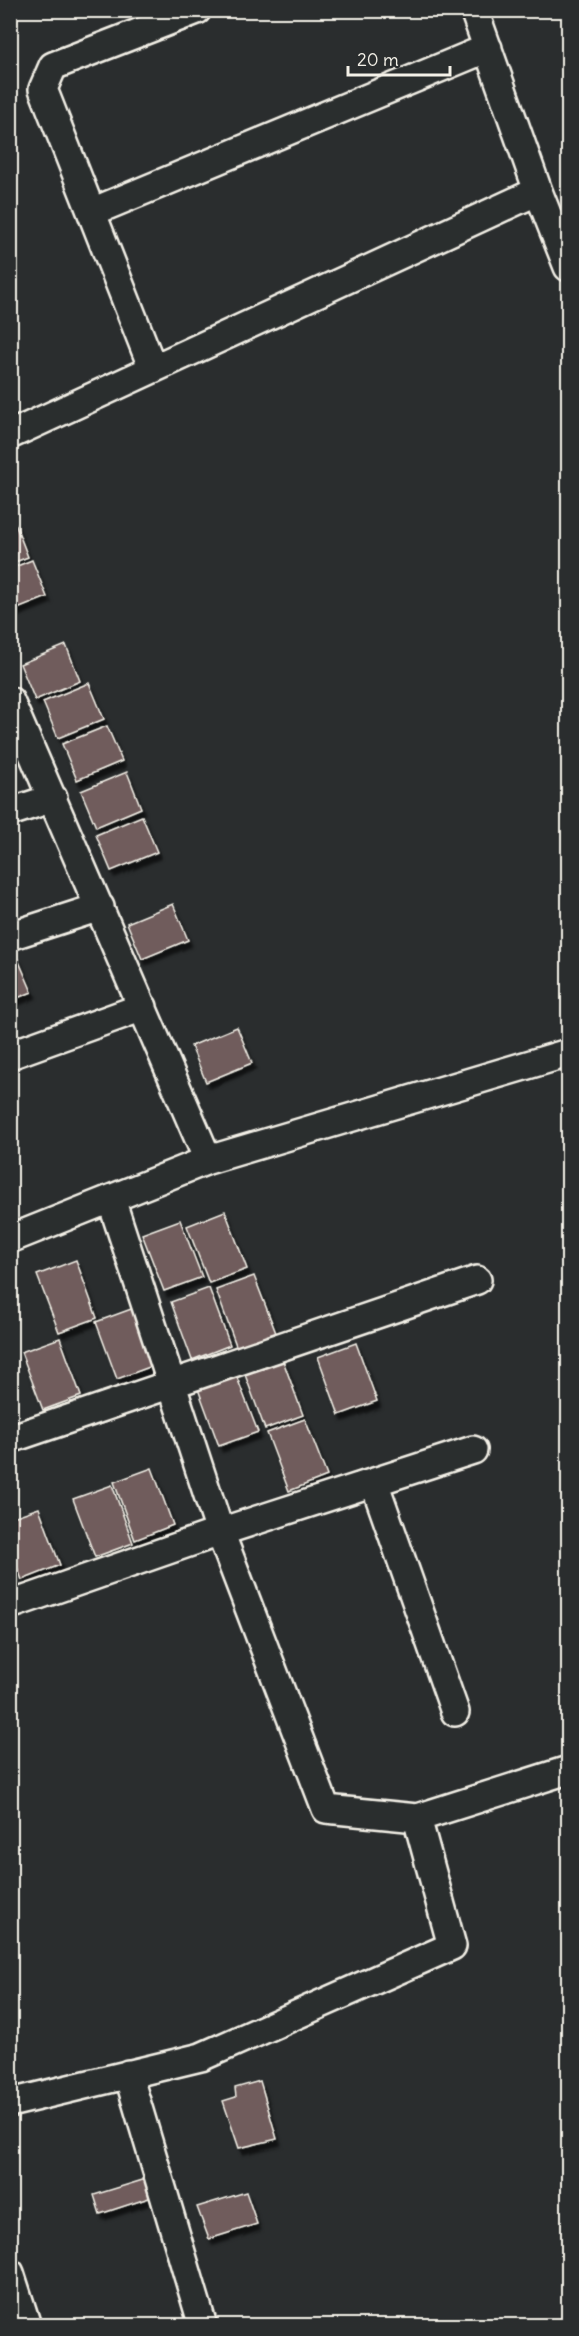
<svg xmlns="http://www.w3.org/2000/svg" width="579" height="2336" font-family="Delius,sans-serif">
<defs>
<filter id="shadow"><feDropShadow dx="3.5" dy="6" stdDeviation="1.5" flood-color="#0009"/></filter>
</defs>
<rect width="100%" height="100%" fill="#2a2d2e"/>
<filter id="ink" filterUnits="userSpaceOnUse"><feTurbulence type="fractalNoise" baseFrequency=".0167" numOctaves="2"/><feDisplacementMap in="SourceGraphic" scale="12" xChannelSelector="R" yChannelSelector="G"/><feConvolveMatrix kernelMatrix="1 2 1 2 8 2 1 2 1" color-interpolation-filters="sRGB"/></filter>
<g filter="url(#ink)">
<path fill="#6f5c5c" stroke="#f4f1e8" stroke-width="1.5" filter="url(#shadow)" d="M14,521L28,557L10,564V522Z
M32,560L47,597L10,612V569Z
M66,645L80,681L35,700L20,664Z
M89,683L104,719L58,738L43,702Z
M107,726L122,761L77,780L62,744Z
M127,772L141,808L96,827L81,791Z
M142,816L157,852L111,871L96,835Z
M173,904L188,940L142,959L127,923Z
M17,957L32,992L10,1001V959Z
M237,1027L252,1063L206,1082L191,1046Z
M225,1211L247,1269L209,1283L187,1226Z
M180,1220L202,1277L164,1291L142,1234Z
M76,1260L97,1318L59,1332L37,1275Z
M254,1276L276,1333L237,1348L216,1290Z
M209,1288L230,1345L192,1360L171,1302Z
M134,1308L155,1365L117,1379L96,1322Z
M60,1338L81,1396L43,1410L21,1352Z
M356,1343L377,1401L339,1415L318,1357Z
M282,1358L303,1415L265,1429L244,1372Z
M236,1375L258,1432L219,1446L198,1389Z
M305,1419L327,1476L289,1491L267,1433Z
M152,1468L173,1525L135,1540L114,1482Z
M112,1485L133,1543L95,1557L73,1499Z
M39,1508L60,1565L22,1580L10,1548V1518Z
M260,2081L277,2139L239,2148L223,2101L236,2097L235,2088Z
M146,2179L152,2197L100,2214L94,2195Z
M246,2192L257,2224L209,2239L197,2207Z"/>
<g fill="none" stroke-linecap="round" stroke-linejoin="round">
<g stroke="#f4f1e8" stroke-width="32">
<path id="street" d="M474,10L538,191
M92,212L488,48
M153,369L43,89L53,66L197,10
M10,435L538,191L568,267
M10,701L208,1160L568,1053
M10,812L53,798
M10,936L100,907
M10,1055L143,1007
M111,1199L220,1532L326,1809L417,1818L568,1770
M10,1239L208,1160
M10,1439L477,1280
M374,1482L455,1712
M10,1605L220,1532L473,1450
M128,2074L203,2326
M10,2103L201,2057L452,1946L417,1818
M10,2273L27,2326"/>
</g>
<use href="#street" stroke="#2a2d2e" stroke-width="27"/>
</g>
</g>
<rect width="579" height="2336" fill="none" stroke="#2a2d2e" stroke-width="36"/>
<rect x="18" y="18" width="543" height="2300" fill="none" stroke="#f4f1e8" stroke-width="2" filter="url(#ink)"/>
<path d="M348 66v9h102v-9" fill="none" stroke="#f4f1e8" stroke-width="3"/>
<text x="357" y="66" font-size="18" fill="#f4f1e8" stroke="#2a2d2e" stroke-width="4.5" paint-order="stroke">20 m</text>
</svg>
